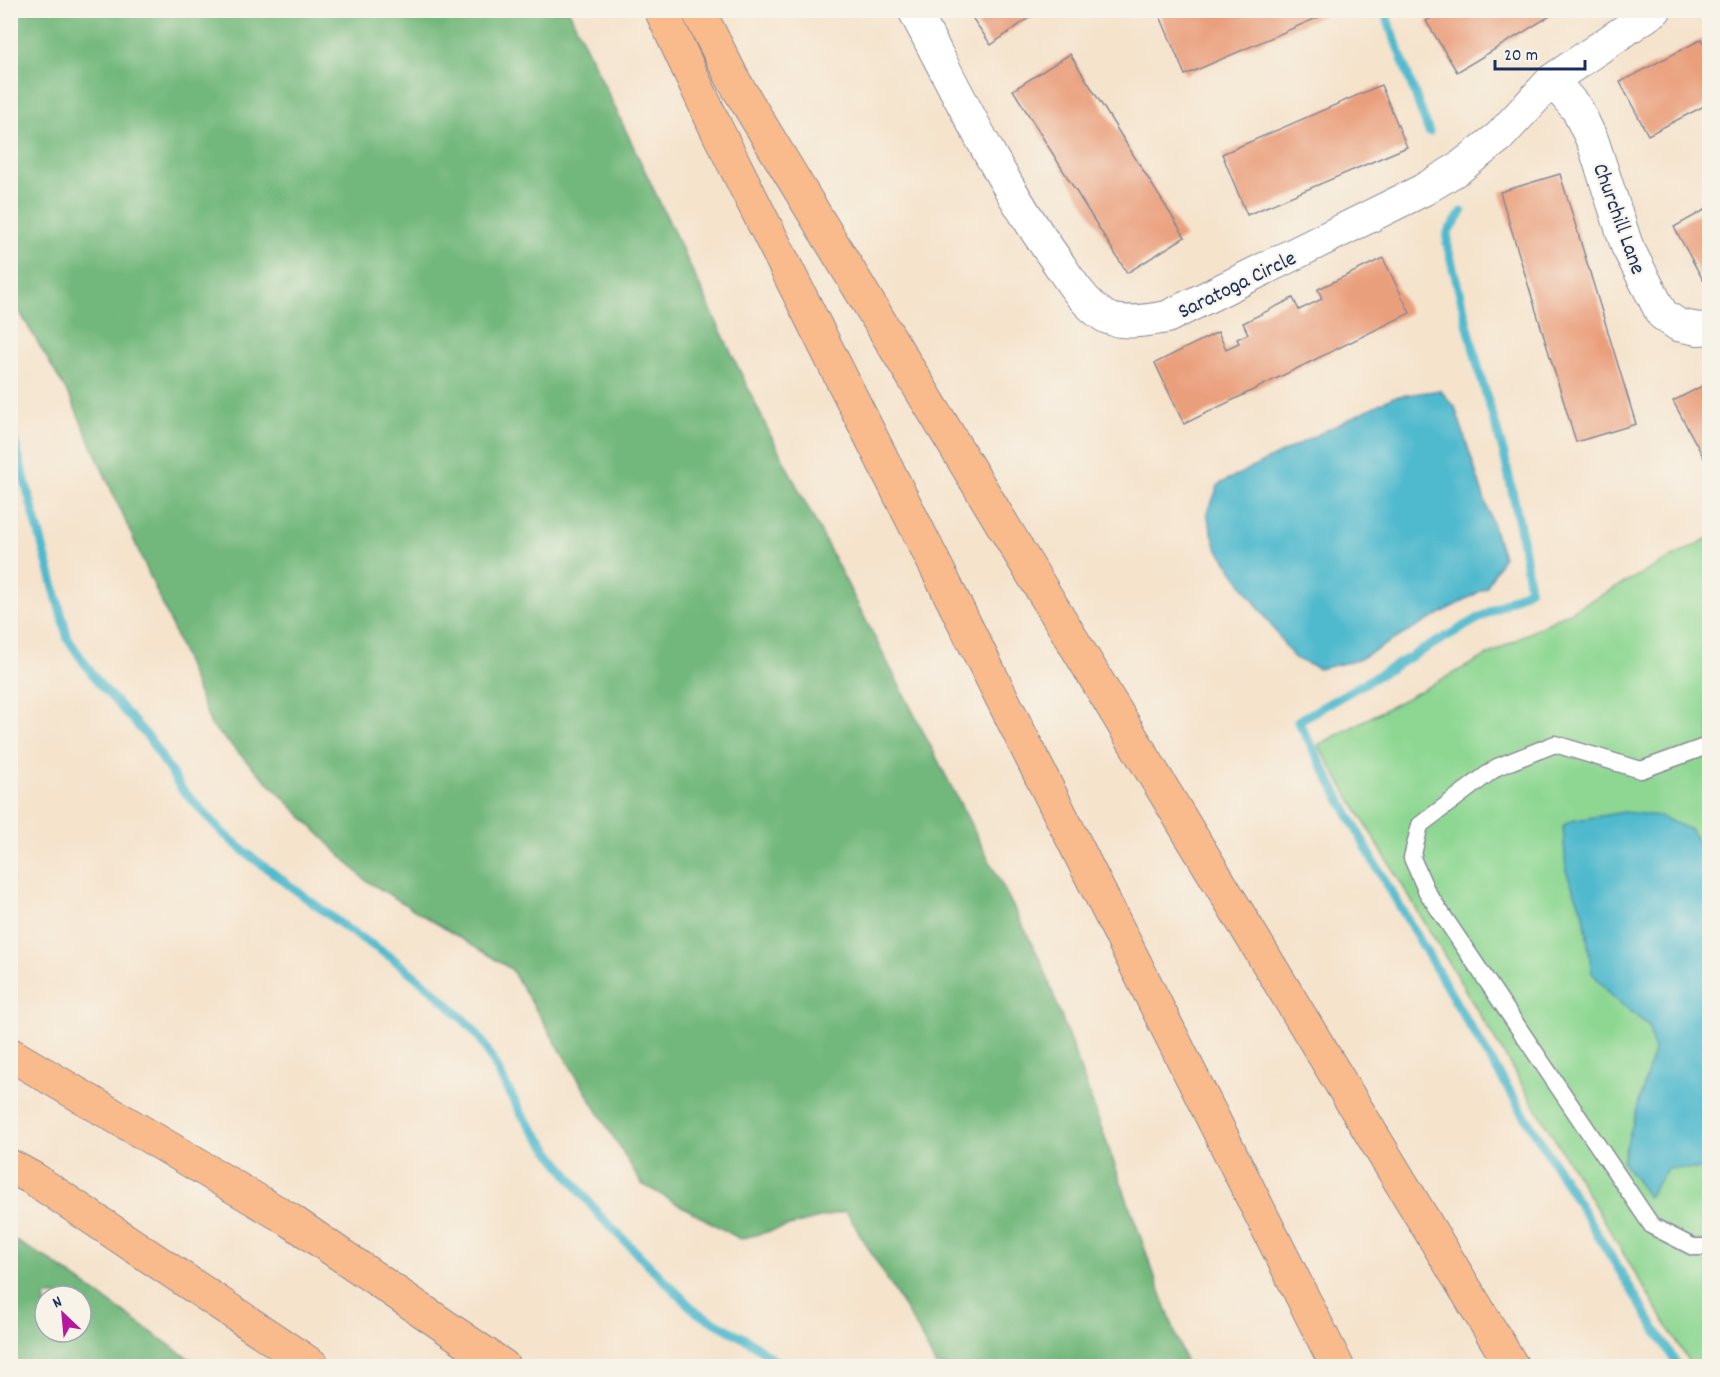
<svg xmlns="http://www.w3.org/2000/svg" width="1720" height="1377" font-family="Dekko,sans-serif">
<rect width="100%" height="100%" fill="#f7f3e8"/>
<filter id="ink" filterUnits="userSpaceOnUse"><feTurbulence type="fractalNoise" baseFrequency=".0167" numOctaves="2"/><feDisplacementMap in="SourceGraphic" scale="12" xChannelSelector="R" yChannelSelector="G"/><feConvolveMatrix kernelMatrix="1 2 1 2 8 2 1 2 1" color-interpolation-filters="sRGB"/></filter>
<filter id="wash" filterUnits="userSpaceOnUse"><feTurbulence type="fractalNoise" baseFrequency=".008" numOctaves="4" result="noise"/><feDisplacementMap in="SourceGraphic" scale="24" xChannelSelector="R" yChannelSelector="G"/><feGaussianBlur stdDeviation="1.35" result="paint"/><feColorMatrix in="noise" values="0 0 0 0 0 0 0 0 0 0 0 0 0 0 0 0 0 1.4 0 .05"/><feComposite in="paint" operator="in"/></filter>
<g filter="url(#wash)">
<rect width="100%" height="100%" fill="#f5e3cc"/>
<path fill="#8dd792" stroke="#548378" stroke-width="1.5" d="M1709,538V1366H1691L1318,745Z"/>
<path fill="#72b87c" stroke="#46746d" stroke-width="1.5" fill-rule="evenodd" d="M10,11H569L765,424L1042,963L1187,1366H936L918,1330L846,1211L740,1239L642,1184L511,969L365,880L211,725L169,619L71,399L11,297Z
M10,1238L48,1259L199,1366H11ZM45,1296H81V1332H45Z"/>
<path fill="#50b9cd" stroke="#367496" stroke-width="1.5" d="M1440,390L1455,407L1503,557L1486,588L1358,660L1319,669L1294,658L1216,547L1207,514L1219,484L1393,397Z
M1624,812L1659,816L1691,830L1709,859V1170L1668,1168L1648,1197L1622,1161L1654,1051L1649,1026L1614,998L1592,973L1584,915L1566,871L1563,826L1571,821Z"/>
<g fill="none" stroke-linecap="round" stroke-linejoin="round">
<path stroke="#50b9cd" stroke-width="9" d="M1384,10L1429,132
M1462,212L1448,232L1447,244L1480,374L1504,454L1520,527L1530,589L1298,721L1374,862L1462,1013L1678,1366
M10,426L68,639L97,681L149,738L181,788L222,832L245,852L349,930L392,958L435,992L471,1027L482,1041L522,1115L599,1215L696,1312L749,1341L782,1366"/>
</g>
<g id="blocks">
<path fill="#ea9f7c" d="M967,10H1040L991,45Z
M1174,10H1335L1185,75L1160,16Z
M1443,10H1560L1457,72L1426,21Z
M1702,39L1710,54V103L1648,135L1620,82Z
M1070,54L1185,237L1127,273L1013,90Z
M1381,85L1407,147L1247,215L1222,154Z
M1560,174L1636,424L1576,442L1500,192Z
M1710,207V277L1703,280L1674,227Z
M1383,258L1410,313L1184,424L1155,363L1218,332L1226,349L1239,343L1237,339L1248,334L1243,323L1293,298L1299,310L1322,299L1318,289Z
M1710,382V455L1704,458L1673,401Z"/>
</g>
</g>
<g filter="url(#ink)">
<use href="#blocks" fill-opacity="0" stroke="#888995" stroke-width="1.5"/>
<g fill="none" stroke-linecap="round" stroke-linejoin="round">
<g stroke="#888995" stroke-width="19">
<path id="service" d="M1710,745L1641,770L1555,744L1497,767L1420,825L1412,858L1427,892L1652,1226L1693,1247H1710"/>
</g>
<g stroke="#888995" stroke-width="34">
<path id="minor" d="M914,10C958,94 999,180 1054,257C1068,277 1082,302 1104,316C1120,326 1149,320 1167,317L1423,190L1459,168L1499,137L1552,80L1655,10
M1552,80L1577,109L1593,142L1627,246L1662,314L1678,325L1698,329L1710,328"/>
</g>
<g stroke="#888995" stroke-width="35">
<path id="motorway" d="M661,10L716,128L1337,1366
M698,10L734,81L1512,1366
M10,1054L290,1220L503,1366
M10,1166L34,1179L313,1366"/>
</g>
<use href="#service" stroke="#fff" stroke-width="16"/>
<use href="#minor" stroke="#fff" stroke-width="32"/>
<use href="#motorway" stroke="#fabb8c" stroke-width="33"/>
</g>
</g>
<g text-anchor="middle" stroke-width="4.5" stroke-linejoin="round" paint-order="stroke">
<g font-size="22" fill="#1b2f5e" stroke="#f7f3e8">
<text transform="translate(1621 218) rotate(70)" y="8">Churchill Lane</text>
<text transform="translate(1236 283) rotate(-26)" y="8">Saratoga Circle</text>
</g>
</g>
<rect width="1720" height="1377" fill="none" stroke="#f7f3e8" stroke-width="36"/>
<g transform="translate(63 1314) rotate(334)"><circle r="28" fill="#f7f3e8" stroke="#9fa5b1" stroke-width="1.5"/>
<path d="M0-4.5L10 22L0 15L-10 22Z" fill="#b5179e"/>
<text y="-9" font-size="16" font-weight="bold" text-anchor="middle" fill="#1b2f5e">N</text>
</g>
<path d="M1495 60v9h90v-9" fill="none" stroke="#1b2f5e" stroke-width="3"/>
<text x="1504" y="60" font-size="18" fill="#1b2f5e" stroke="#f7f3e8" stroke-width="4.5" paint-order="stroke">20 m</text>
</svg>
